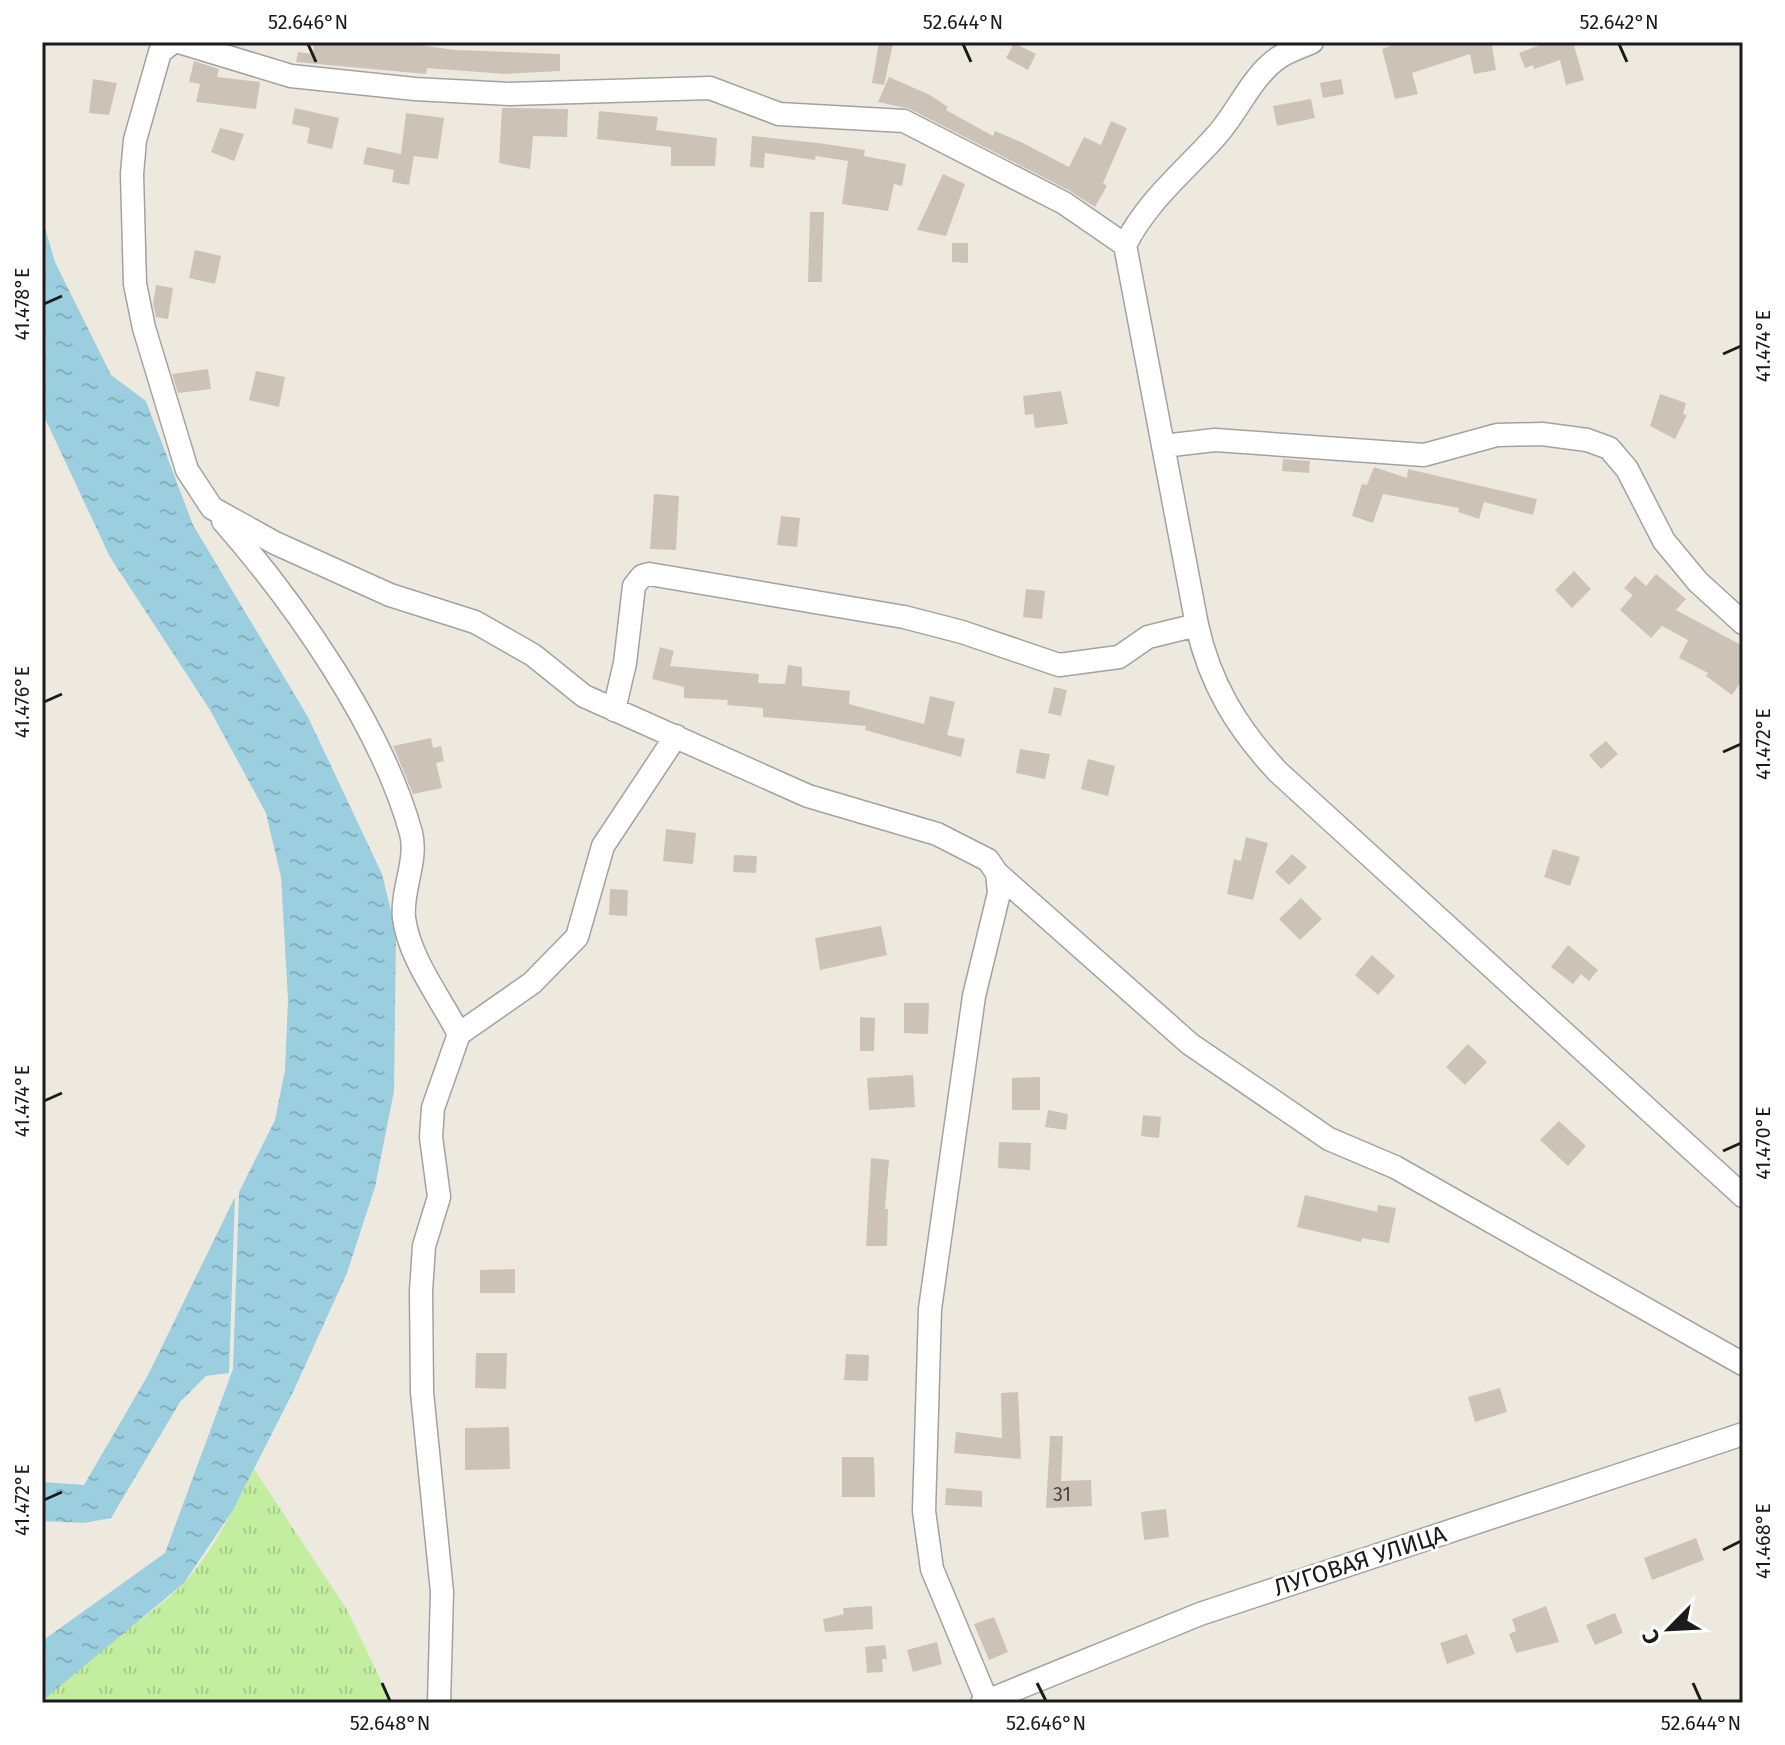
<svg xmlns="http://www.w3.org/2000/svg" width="1785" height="1745" font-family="'Fira Sans',sans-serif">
<defs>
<pattern id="grass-tufts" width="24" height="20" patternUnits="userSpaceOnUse" patternTransform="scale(2)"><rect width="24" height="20" fill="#c3ed9f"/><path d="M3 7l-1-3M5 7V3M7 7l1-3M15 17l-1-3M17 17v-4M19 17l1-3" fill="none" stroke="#a7cb88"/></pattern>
<pattern id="water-ripples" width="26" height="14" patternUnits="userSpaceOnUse" patternTransform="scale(2)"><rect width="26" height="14" fill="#9bcedf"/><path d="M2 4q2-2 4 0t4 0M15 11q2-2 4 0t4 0" fill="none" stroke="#85b0bf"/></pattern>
</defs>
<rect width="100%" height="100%" fill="#eee9df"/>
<path fill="url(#grass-tufts)" d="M254,1469L347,1610L392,1703H42C77,1655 141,1627 183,1584C211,1555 236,1505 254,1469Z"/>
<path fill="url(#water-ripples)" d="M42,217L55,262L111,375L146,401L193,525L308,717L382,874L396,931L394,1091L375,1187L347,1273L294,1390L233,1510L184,1583L42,1701V1641L165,1553L233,1369L239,1192L275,1120L285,1070L288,1000L281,877L266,813L210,710L110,557L42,412Z
M235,1197L229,1373L206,1376L180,1402L111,1518L84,1523L42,1521V1482L84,1485L148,1375Z"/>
<path fill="#cdc2b8" d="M314,42H400L454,50L560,54V71L504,74L427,68L426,74L296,62L298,52L313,54Z
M879,42L893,44L884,85L872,83Z
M1400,42H1496L1492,46L1496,70L1474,74L1470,54L1412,73L1418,94L1395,99L1382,49Z
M1548,42H1573L1584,80L1566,85L1560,60L1534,69L1533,65L1525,68L1519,53Z
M1014,43L1036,54L1028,70L1006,58Z
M194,61L219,69L217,77L260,82L256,109L196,102L200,84L189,82Z
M889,77L930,95L948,107L946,110L993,136L995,131L1021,142L1069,167L1084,137L1101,145L1111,121L1127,128L1103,183L1107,186L1095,207L1070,191L910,109L878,102Z
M93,79L117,83L109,115L89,113Z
M1341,79L1344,94L1323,98L1320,83Z
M1311,99L1315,118L1277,126L1273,106Z
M295,108L339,118L332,149L307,143L310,128L292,124Z
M502,108L568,109L567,137L533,136L530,169L499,163Z
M599,111L658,117L656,130L717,138L715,166H671V147L597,139Z
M406,113L444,118L438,159L414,156L409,185L392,182L394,170L363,164L367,147L401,154Z
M220,128L244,134L234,161L211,152Z
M752,136L818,143L815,160L765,153L764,168L750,167Z
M818,143L865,150L864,156L906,164L902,186L894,184L888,211L842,204L848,161L816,156Z
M943,174L965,184L946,236L917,230Z
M810,212H824L822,282H808Z
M952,243H968V263L952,262Z
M195,250L221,256L215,284L189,278Z
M156,285L173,288L168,319L156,317L153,304Z
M208,369L211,389L178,393L172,374Z
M256,371L285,377L279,407L249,400Z
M1061,391L1068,424L1035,428L1033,414L1025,415L1023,396Z
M1660,394L1686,403L1683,414L1687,415L1675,439L1650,426Z
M1283,459L1310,461L1309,473L1282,471Z
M1374,467L1407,478L1408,469L1537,499L1533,515L1484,502L1479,519L1458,512L1459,508L1383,494L1373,523L1352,516L1362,484L1367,485Z
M654,494L679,496L676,550L650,549Z
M781,516L800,518L797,547L777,545Z
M1574,571L1591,589L1572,608L1555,590Z
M1656,574L1686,599L1676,610L1743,646V679L1732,695L1706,676L1708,673L1679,658L1688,640L1662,626L1651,638L1620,610L1633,595L1624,588L1635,576L1646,586Z
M1026,589L1045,591L1042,619L1023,617Z
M660,647L674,651L670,666L759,674L758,683L785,684L788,665L802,667V686L850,691L849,704L924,724L930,696L955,702L947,735L965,739L961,757L865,730L866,726L763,717V708L727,705L728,700L684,698V687L652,679Z
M1054,687L1067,690L1061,716L1048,713Z
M431,738L433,748L441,746L444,761L436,763L442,788L413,794L393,746Z
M1606,741L1618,754L1601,769L1589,755Z
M1020,749L1050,754L1045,779L1016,773Z
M1088,759L1115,766L1108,796L1081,789Z
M666,829L696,833L693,864L663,861Z
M1246,837L1268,843L1253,900L1227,894L1234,859L1241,861Z
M1553,849L1580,857L1570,886L1544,877Z
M1292,854L1307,867L1289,885L1275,872Z
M734,855L757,856L756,873L733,872Z
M610,889L628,890L627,916L609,915Z
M1301,898L1322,919L1300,940L1279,919Z
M881,926L887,955L820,970L815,938Z
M1568,945L1598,970L1589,981L1581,974L1573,984L1551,967Z
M1372,955L1395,976L1378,995L1355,975Z
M904,1003H929L928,1034L904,1033Z
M860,1017L875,1018L874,1051H860Z
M1468,1044L1487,1062L1465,1085L1446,1067Z
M913,1075L915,1107L869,1110L867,1078Z
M1040,1077V1110H1012V1078Z
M1048,1110L1068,1114L1066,1130L1045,1127Z
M1143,1115L1161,1117L1159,1138L1141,1136Z
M1559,1121L1586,1146L1568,1166L1540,1140Z
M999,1142L1031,1143L1030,1170L998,1168Z
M871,1158L889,1160L885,1209H888L887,1246H866Z
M1305,1195L1377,1212L1378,1205L1396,1208L1389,1243L1362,1238L1361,1242L1297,1227Z
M515,1269V1293H480V1270Z
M476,1353H507L506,1389L475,1388Z
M846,1354L869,1355L868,1381L844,1380Z
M1500,1388L1507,1412L1475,1422L1468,1397Z
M1018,1392L1021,1459L954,1453L956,1432L1002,1438L1001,1393Z
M509,1427L510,1469L465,1470V1428Z
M1050,1436H1063L1061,1481L1091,1480L1092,1506L1046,1508Z
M842,1457H874L875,1497H842Z
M946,1488L982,1491V1507L945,1505Z
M1166,1509L1169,1537L1144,1540L1141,1512Z
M1696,1538L1704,1560L1652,1580L1644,1558Z
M872,1606L873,1629L825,1632L823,1619L844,1614L843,1608Z
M1546,1606L1559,1642L1516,1653L1509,1634L1516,1631L1512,1619Z
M1615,1613L1623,1633L1595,1645L1586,1625Z
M994,1617L1008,1652L989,1660L974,1624Z
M1467,1634L1475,1654L1447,1664L1440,1643Z
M937,1642L942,1664L913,1672L907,1650Z
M885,1645L887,1659H882L883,1672L867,1673L865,1647Z"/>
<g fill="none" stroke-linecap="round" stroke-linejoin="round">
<g stroke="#a2a2a2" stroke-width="25">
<path id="minor" d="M173,42L160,52L135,140L132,174L135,284L144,328L187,470L212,508L275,543L390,595L475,622L533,655L584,696L808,796L937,834L988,860L997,873L1190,1044L1329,1139L1395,1167L1743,1364
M179,42L291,76L415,89L510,94L710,88L779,114L904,121L1064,203L1125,245
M1312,42C1301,47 1288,51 1278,58C1251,77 1238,112 1216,136C1183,173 1148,200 1125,245L1197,625C1210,684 1237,728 1278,772L1743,1196
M1163,446L1215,440L1424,455L1497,435L1542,434L1587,440L1609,448L1627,469L1664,541L1698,582L1743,623
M223,521C295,603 382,727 411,833C418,860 401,891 404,918C409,958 441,999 459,1034L433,1108L431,1137L439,1197L424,1246L421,1291L422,1392L442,1592L439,1703
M614,710L625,663L634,586L642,576L649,574L904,617L962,632L1059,665L1119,657L1148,637L1197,625
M459,1034L532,983L577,937L603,846L676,736
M987,1701L932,1569L924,1511L930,1309L974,996L999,893L997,873
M982,1703L1200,1614L1743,1434"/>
</g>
<use href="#minor" stroke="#fff" stroke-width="22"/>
</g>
<path fill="none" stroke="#1b1b1b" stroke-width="3" d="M308,44L316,62M963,44L971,62M1619,44L1627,62M44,304L62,296M1723,354L1741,346M44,702L62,694M1723,752L1741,744M44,1101L62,1093M1723,1151L1741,1143M44,1500L62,1492M1723,1550L1741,1541M382,1683L390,1701M1037,1683L1046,1701M1693,1683L1701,1701"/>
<g text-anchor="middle" stroke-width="6" stroke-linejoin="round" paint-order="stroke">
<g font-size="20" fill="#484542">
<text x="1062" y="1501">31</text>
</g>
<g font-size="24" fill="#1b1b1b" stroke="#fff">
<text transform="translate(1360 1561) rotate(-18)" y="8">ЛУГОВАЯ УЛИЦА</text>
</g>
</g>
<rect width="1785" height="1745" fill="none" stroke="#ffffff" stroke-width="88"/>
<g transform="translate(1669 1629) rotate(246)" stroke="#ffffff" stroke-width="6" paint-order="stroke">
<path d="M0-6L14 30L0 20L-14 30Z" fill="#1b1b1b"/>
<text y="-12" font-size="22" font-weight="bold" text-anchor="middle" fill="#1b1b1b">С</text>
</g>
<rect x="44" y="44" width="1697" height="1657" fill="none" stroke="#1b1b1b" stroke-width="3"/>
<g font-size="20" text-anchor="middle" fill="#1b1b1b">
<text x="308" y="29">52.646°N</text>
<text x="963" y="29">52.644°N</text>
<text x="1619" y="29">52.642°N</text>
<text transform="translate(22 304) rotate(-90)" y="7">41.478°E</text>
<text transform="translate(1763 346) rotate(-90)" y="7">41.474°E</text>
<text transform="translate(22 702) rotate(-90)" y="7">41.476°E</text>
<text transform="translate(1763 744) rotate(-90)" y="7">41.472°E</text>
<text transform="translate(22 1101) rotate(-90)" y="7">41.474°E</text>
<text transform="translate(1763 1143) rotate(-90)" y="7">41.470°E</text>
<text transform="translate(22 1500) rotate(-90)" y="7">41.472°E</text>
<text transform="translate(1763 1541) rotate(-90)" y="7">41.468°E</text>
<text x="390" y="1730">52.648°N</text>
<text x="1046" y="1730">52.646°N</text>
<text x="1701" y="1730">52.644°N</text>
</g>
</svg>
